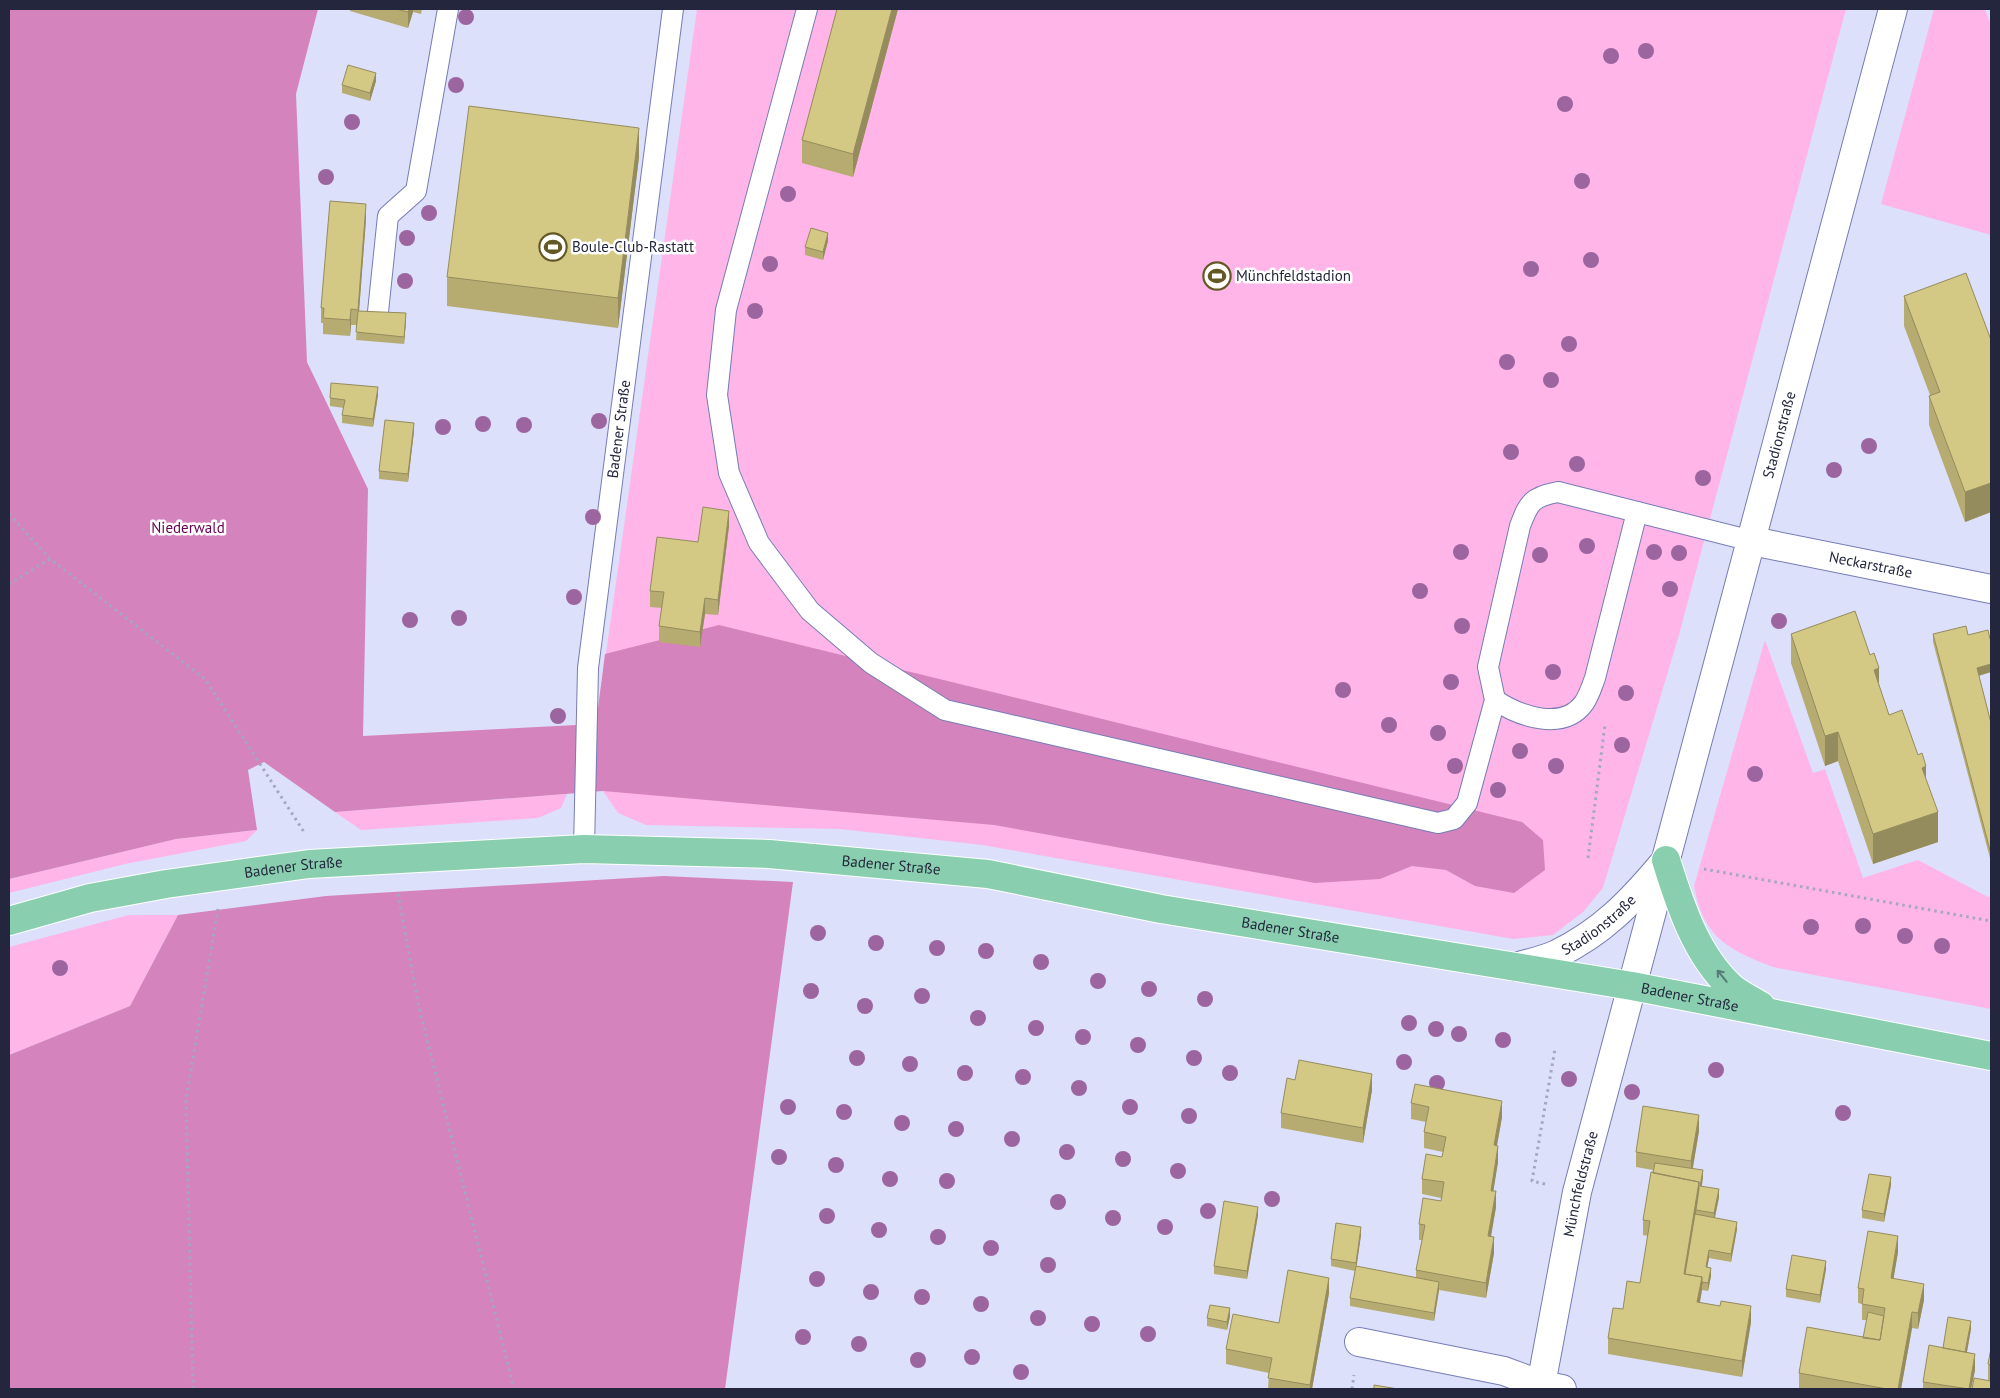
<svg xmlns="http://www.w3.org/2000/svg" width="2000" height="1398" font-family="'PT Sans',sans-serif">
<rect width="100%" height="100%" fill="#dce0fa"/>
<path fill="#ffb5e7" d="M697,9H1846L1679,635L1603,888L1583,912L1553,935L1513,939L982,845L840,829L646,825L618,813L603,791L596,724Z
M1934,9H1985L1991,26V235L1881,204Z
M1765,640L1813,773L1825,769L1863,878L1918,860L1988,897L1991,896V1009L1773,967C1728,950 1703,937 1694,886Z
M567,794L561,808L538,818L361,830L335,812Z
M257,830L246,841L125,864L9,893V879L176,839Z
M129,915H178L130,1006L9,1055V947Z"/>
<path fill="#d583bc" d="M9,9H318L296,94L307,362L368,489L363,736L596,724L605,654L719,625L1522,822L1543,840L1545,870L1514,893L1475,886L1446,870L1412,866L1380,879L1315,883L994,825L603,791L335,812L264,762L248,770L257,830L176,839L9,879Z
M664,876L793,882L725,1389H9V1055L130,1006L178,915L326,896Z"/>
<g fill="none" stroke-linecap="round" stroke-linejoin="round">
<g stroke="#767cb6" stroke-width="22">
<g id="lane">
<path d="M807,9L726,310L717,395L729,473L759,543L810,611L871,663L945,710L1438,823L1454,819L1467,803L1495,700L1488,667L1520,526C1529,502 1532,497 1558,492L1752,541"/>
<path d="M378,312L388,216L416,191L448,9"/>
<path d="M1495,700C1519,716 1563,732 1584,703C1589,696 1592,686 1595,678L1637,512"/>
<path id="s1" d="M584,849L588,668L673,9"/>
</g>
</g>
<g stroke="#767cb6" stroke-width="30">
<g id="street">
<path id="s2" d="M1752,541L1991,589"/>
<path id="s3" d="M1516,967C1529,963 1544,960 1557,954C1602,932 1630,903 1662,865"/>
<path d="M1359,1342L1504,1371L1541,1385L1562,1389"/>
<path id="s4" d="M1541,1385L1577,1192L1893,9"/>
</g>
</g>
<g stroke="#fff" stroke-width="30">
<g id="primary">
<path d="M1666,860C1680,905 1696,955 1731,987C1740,995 1752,1000 1761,1006"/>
<path id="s5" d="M9,921L90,898L166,884L309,864L584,849L769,854L988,874L1161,909L1632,986L1991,1056"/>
</g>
</g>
<path stroke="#a3a7c0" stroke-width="3" stroke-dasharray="2.5 4" stroke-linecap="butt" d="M9,514L50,559L205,679L304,832
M9,584L50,559
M1588,858L1605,725
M1704,869L1991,921
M398,894L418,1003L514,1389
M1545,1184L1532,1181L1555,1049
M193,1389L186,1100L218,909
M1352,1389L1354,1375"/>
<use href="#lane" stroke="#fff" stroke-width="20"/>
<use href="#street" stroke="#fff" stroke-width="28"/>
<use href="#primary" stroke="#89cfaf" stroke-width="28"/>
</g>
<g fill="#9c659f">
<circle cx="466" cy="17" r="8"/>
<circle cx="1646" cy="51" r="8"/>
<circle cx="1611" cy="56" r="8"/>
<circle cx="456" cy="85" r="8"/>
<circle cx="1565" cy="104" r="8"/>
<circle cx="352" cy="122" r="8"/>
<circle cx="326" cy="177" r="8"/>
<circle cx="1582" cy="181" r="8"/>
<circle cx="788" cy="194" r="8"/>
<circle cx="429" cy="213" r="8"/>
<circle cx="407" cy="238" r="8"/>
<circle cx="1591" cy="260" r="8"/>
<circle cx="770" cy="264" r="8"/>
<circle cx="1531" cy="269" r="8"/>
<circle cx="405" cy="281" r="8"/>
<circle cx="755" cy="311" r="8"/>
<circle cx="1569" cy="344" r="8"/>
<circle cx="1507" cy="362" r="8"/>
<circle cx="1551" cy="380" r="8"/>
<circle cx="599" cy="421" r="8"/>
<circle cx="483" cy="424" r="8"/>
<circle cx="524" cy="425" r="8"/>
<circle cx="443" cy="427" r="8"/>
<circle cx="1869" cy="446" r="8"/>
<circle cx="1511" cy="452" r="8"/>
<circle cx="1577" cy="464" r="8"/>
<circle cx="1834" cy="470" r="8"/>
<circle cx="1703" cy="478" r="8"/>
<circle cx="593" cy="517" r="8"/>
<circle cx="1587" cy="546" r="8"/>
<circle cx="1461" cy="552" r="8"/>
<circle cx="1654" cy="552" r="8"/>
<circle cx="1679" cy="553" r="8"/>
<circle cx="1540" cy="555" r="8"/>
<circle cx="1670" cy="589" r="8"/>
<circle cx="1420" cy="591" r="8"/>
<circle cx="574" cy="597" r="8"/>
<circle cx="459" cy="618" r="8"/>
<circle cx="410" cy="620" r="8"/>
<circle cx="1779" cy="621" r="8"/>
<circle cx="1462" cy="626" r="8"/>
<circle cx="1553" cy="672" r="8"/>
<circle cx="1451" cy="682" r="8"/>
<circle cx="1343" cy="690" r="8"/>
<circle cx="1626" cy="693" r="8"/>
<circle cx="558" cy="716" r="8"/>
<circle cx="1389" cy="725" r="8"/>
<circle cx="1438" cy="733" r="8"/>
<circle cx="1622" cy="745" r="8"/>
<circle cx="1520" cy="751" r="8"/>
<circle cx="1455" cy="766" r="8"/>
<circle cx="1556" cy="766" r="8"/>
<circle cx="1755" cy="774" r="8"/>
<circle cx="1498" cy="790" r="8"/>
<circle cx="1863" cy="926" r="8"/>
<circle cx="1811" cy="927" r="8"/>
<circle cx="818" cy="933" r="8"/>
<circle cx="1905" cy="936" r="8"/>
<circle cx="876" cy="943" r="8"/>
<circle cx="1942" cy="946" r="8"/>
<circle cx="937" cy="948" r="8"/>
<circle cx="986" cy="951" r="8"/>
<circle cx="1041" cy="962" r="8"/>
<circle cx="60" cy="968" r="8"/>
<circle cx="1098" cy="981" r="8"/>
<circle cx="1149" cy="989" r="8"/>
<circle cx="811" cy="991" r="8"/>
<circle cx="922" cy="996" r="8"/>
<circle cx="1205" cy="999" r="8"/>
<circle cx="865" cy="1006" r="8"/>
<circle cx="978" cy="1018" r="8"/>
<circle cx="1409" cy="1023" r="8"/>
<circle cx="1036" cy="1028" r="8"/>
<circle cx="1436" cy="1029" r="8"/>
<circle cx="1459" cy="1034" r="8"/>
<circle cx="1083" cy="1037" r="8"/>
<circle cx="1503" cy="1040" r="8"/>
<circle cx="1138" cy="1045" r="8"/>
<circle cx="857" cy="1058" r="8"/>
<circle cx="1194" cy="1058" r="8"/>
<circle cx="1404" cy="1062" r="8"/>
<circle cx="910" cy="1064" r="8"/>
<circle cx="1716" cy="1070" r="8"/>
<circle cx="965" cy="1073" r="8"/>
<circle cx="1230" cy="1073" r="8"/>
<circle cx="1023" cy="1077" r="8"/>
<circle cx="1569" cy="1079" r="8"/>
<circle cx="1437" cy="1083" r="8"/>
<circle cx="1079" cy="1088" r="8"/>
<circle cx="1632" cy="1092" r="8"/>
<circle cx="788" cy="1107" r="8"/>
<circle cx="1130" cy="1107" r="8"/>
<circle cx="844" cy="1112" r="8"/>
<circle cx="1843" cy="1113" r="8"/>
<circle cx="1189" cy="1116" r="8"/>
<circle cx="902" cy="1123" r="8"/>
<circle cx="956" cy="1129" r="8"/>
<circle cx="1012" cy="1139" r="8"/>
<circle cx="1067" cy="1152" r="8"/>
<circle cx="779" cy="1157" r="8"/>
<circle cx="1123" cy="1159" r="8"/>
<circle cx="836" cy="1165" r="8"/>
<circle cx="1178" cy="1171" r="8"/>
<circle cx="890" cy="1179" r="8"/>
<circle cx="947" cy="1181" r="8"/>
<circle cx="1272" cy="1199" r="8"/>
<circle cx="1058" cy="1202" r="8"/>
<circle cx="1208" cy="1211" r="8"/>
<circle cx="827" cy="1216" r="8"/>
<circle cx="1113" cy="1218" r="8"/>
<circle cx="1165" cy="1227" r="8"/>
<circle cx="879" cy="1230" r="8"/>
<circle cx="938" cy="1237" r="8"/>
<circle cx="991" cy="1248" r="8"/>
<circle cx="1048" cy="1265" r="8"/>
<circle cx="817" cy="1279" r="8"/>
<circle cx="871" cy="1292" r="8"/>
<circle cx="922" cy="1297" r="8"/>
<circle cx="981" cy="1304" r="8"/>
<circle cx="1038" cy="1318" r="8"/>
<circle cx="1092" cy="1324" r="8"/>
<circle cx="1148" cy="1334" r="8"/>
<circle cx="803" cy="1337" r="8"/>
<circle cx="859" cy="1344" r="8"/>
<circle cx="972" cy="1357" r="8"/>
<circle cx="918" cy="1360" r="8"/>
<circle cx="1021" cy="1372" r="8"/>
</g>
<path fill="#b6ac72" d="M350,9H422L421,14L413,12L408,28L350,11Z
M837,9H898L853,177L802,163V140Z
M376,81L370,101L342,93V85Z
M639,157L618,328L447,306V277Z
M366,219L359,311L406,321L404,344L356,340L357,325H351L350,336L323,334V323H321V308Z
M828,241L823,260L805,255V247Z
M1904,296L1991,340V512L1965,522L1929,425V396L1930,395L1904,326Z
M378,395L373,427L342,423V415L344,408L330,406V398Z
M414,431L408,482L379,479V471Z
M729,526L718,615L705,614L700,647L659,642V626L662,608L650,607V591L698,542Z
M1791,634L1879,685L1889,715L1926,780L1938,842L1873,864L1838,761L1825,766L1791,663Z
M1933,634L1968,635L1991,639V672L1979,676L1991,723V862L1933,642Z
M1295,1080L1372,1090L1363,1143L1281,1128V1113Z
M1411,1103L1502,1117L1497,1146L1498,1162L1493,1191L1496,1207L1491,1237L1494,1253L1486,1298L1439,1290L1434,1321L1350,1306V1298L1355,1271L1331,1266V1259L1361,1235L1356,1266L1416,1278V1270L1422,1240H1419V1224L1441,1201V1198L1422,1194V1179L1442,1157L1443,1152L1424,1148V1132L1426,1122L1411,1119Z
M1699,1131L1693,1168L1703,1177L1702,1186L1719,1197L1715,1218L1737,1229L1731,1262L1709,1258L1707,1267L1711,1276L1708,1291L1702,1290L1700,1302L1751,1322L1742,1377L1608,1354V1338L1623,1309L1640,1283L1648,1236L1643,1235V1220L1653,1170L1636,1167V1152Z
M1891,1185L1884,1222L1862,1218V1210Z
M1258,1215L1247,1279L1214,1274V1266Z
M1898,1252L1893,1279L1924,1300L1918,1329L1912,1328L1901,1389H1799V1373L1863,1338L1867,1320H1862V1304L1858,1303V1288Z
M1826,1269L1820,1303L1786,1297V1289Z
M1329,1293L1312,1389H1268L1269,1373L1226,1364V1349L1279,1323Z
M1230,1316L1227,1330L1207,1326V1318Z
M1971,1329L1967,1352L1975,1370L1971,1389H1923V1382L1943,1348Z
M1991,1348V1380H1988V1364Z"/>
<path fill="#948c5d" d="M409,9H413V12L408,28V12Z
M892,9H898L853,177V154Z
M376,73V81L370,101V93Z
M639,128V157L618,328V298Z
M366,204V219L358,325V310Z
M828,233V241L823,260V252Z
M351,309V325L350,336V320Z
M406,313V321L404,344V337Z
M378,387V395L373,427V419Z
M414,423V431L408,482V474Z
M1991,483V512L1965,522V492Z
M729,511V526L718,615V600Z
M705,598V614L700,647V632Z
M1991,664V672L1977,676V668Z
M1879,668V698L1874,670Z
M1838,732V761L1825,766V736Z
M1926,766V796L1922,768Z
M1938,812V842L1873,864V834Z
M1372,1074V1090L1363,1143V1128Z
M1502,1101V1117L1494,1161V1145Z
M1699,1115V1131L1691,1177V1161Z
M1498,1146V1162L1491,1206V1191Z
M1703,1170V1177L1700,1194V1186Z
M1891,1177V1185L1884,1222V1214Z
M1699,1182V1197L1696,1210V1218L1685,1282L1684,1274Z
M1719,1189V1197L1714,1221V1213Z
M1496,1191V1207L1488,1252V1236Z
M1258,1207V1215L1247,1279V1271Z
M1737,1222V1229L1731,1262V1254Z
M1361,1227V1235L1356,1271V1263Z
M1898,1236V1252L1891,1294V1278Z
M1494,1237V1253L1486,1298V1283Z
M1709,1250V1258L1706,1275V1267Z
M1826,1261V1269L1820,1303V1295Z
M1711,1268V1276L1708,1291V1283Z
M1702,1277V1290L1697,1317V1302Z
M1329,1278V1293L1312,1389H1310V1385Z
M1439,1282V1290L1434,1321V1313Z
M1924,1284V1300L1918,1329V1313Z
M1751,1306V1322L1742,1377V1361Z
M1230,1308V1316L1227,1330V1322Z
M1912,1312V1328L1901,1389H1898Z
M1971,1321V1329L1964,1368V1360Z
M1975,1354V1370L1971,1389H1969Z"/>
<path fill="#d4c885" stroke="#948c5d" d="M396,9H409L408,12Z
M837,9H892L853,154L802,140Z
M348,65L376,73L370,93L342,85Z
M469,106L639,128L618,298L447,277Z
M330,201L366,204L358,310L351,309L350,320L323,318L324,308H321Z
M811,228L828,233L823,252L805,247Z
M1966,273L1991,340V483L1965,492L1929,396L1940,392L1904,296Z
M358,311L406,313L404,337L356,332Z
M331,383L378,387L373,419L342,415L345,400L330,398Z
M385,420L414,423L408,474L379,471Z
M703,507L729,511L718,600L705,598L700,632L659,626L664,592L650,591L657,537L698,542Z
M1855,611L1870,655L1874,653L1879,668L1874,670L1889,715L1902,710L1918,755L1922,753L1926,766L1922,768L1938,812L1873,834L1838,732L1825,736L1791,634Z
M1966,626L1968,635L1988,630L1990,639H1991V664L1977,668L1991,723V854L1933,634Z
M1299,1060L1372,1074L1363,1128L1281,1113L1287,1078L1295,1080Z
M1415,1084L1502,1101L1494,1145L1498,1146L1491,1191H1496L1488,1236L1494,1237L1486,1283L1416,1270L1425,1225L1419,1224L1423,1198L1441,1201L1444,1182L1422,1179L1426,1154L1442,1157L1446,1137L1424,1132L1429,1107L1411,1103Z
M1643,1106L1699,1115L1691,1161L1636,1152Z
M1655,1163L1703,1170L1700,1186L1719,1189L1714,1213L1696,1210L1699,1189V1182L1653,1173Z
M1651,1172L1699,1182L1684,1274L1702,1277L1697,1302L1720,1306L1721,1301L1751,1306L1742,1361L1608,1338L1613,1308L1623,1309L1627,1281L1640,1283L1650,1221L1643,1220Z
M1869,1174L1891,1177L1884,1214L1862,1210Z
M1224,1201L1258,1207L1247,1271L1214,1266Z
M1695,1214L1737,1222L1731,1254L1709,1250L1706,1267L1711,1268L1708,1283L1702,1282V1285V1277L1685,1274Z
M1336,1223L1361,1227L1356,1263L1331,1259Z
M1868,1231L1898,1236L1891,1278L1924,1284L1918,1313L1912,1312L1898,1389H1887L1799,1373L1807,1327L1880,1340L1885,1308L1862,1304L1864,1289L1858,1288Z
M1792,1255L1826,1261L1820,1295L1786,1289Z
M1356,1266L1439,1282L1434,1313L1350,1298Z
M1288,1270L1329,1278L1310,1385L1268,1378L1272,1358L1226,1349L1233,1314L1279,1323Z
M1210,1305L1230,1308L1227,1322L1207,1318Z
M1868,1312L1884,1316L1880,1340L1863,1338Z
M1948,1317L1971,1321L1965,1352L1943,1348Z
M1929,1345L1975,1354L1969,1389L1923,1382Z
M1991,1348V1365L1988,1364Z
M1974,1378L1991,1381V1389H1972Z
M1374,1385L1398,1389H1374Z"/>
<defs><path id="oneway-shaft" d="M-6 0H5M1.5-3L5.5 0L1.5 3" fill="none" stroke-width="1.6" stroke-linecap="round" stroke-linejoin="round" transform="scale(1.25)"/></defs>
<use stroke="#567a76" href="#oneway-shaft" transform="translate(1722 976) rotate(-129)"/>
<defs>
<g id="stadium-ring" transform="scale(1.4375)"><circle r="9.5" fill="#fff" stroke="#615824" stroke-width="1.5"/><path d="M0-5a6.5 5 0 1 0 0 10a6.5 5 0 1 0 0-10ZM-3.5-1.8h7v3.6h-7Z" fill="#615824"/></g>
</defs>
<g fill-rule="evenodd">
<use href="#stadium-ring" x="553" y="247"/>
<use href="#stadium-ring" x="1217" y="276"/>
</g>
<g text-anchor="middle" stroke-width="5" stroke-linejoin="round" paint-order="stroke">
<g font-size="15" fill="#23263d" stroke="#fff" text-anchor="start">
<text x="572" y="252">Boule-Club-Rastatt</text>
<text x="1236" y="281">Münchfeldstadion</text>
</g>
<g font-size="15" fill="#23263d" stroke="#fff">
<text dy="5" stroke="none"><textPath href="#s1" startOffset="422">Badener Straße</textPath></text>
<text dy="5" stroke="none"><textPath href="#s4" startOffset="980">Stadionstraße</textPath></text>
<text dy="5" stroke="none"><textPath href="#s2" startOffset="121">Neckarstraße</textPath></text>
<text dy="5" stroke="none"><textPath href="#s5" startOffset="889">Badener Straße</textPath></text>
<text dy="5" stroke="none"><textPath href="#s5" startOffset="290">Badener Straße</textPath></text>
<text dy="5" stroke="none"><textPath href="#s3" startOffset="94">Stadionstraße</textPath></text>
<text dy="5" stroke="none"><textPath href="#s5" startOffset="1294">Badener Straße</textPath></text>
<text dy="5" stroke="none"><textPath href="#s5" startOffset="1699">Badener Straße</textPath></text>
<text dy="5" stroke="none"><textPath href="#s4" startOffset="205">Münchfeldstraße</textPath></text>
</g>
<g font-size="15" fill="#680054" stroke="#fff">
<text x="188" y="533">Niederwald</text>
</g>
</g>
<rect width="2000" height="1398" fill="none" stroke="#23263d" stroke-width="20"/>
</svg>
